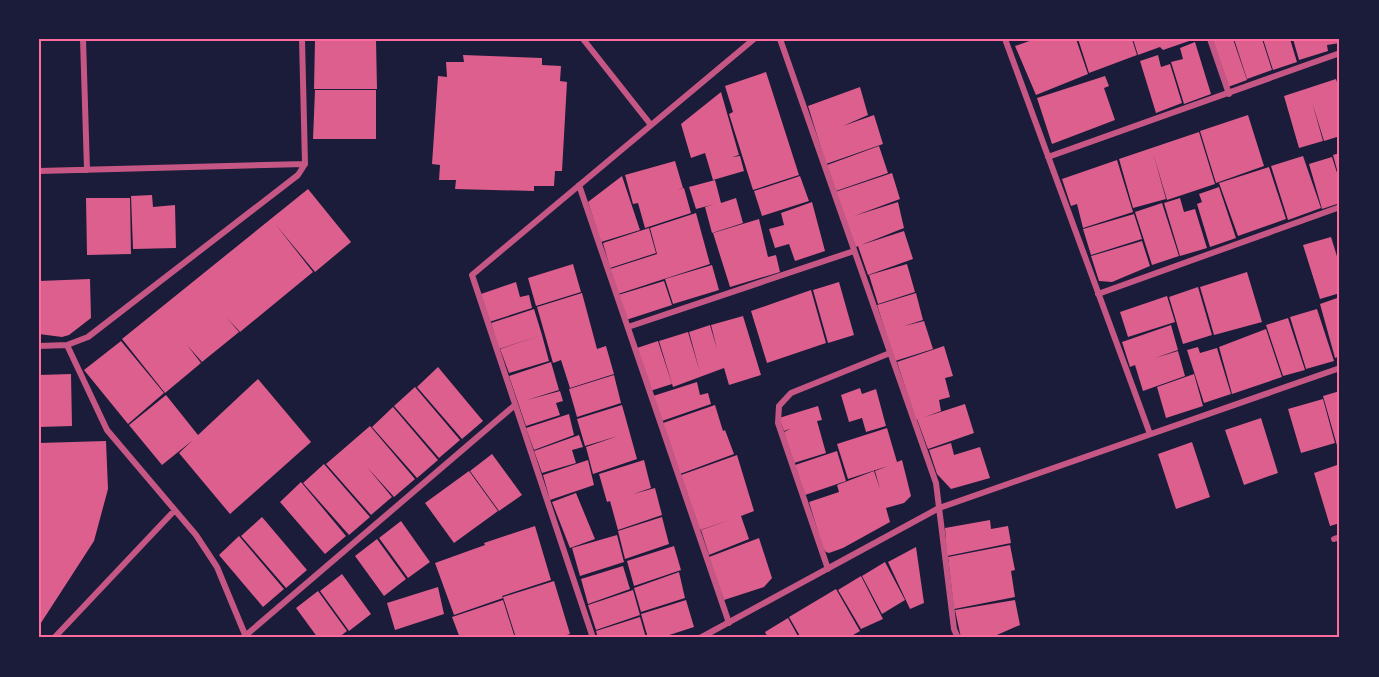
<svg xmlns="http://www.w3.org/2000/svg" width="1379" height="677" font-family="'Alegreya Sans',sans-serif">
<rect width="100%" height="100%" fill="#1b1b3a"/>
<path fill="#dd5f8e" d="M1035,39H1076L1088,74L1036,95L1015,46Z
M1078,39H1132L1137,55L1089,73Z
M1133,39H1195L1163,50L1160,47L1138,55Z
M1211,39H1233L1247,80L1228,87Z
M1234,39H1262L1272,70L1247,79Z
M1263,39H1290L1297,62L1273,70Z
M1293,39H1340V43L1327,45L1328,51L1299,60Z
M315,40H376L377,89H314Z
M1195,42L1211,94L1184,104L1171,62L1183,59L1180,48Z
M463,55L542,58V65L561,66L560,81L567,82L562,171H555L554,186H534V191L455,189L456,180H439L440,165L432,164L438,76L447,77L446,62H464Z
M1158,55L1161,67L1170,64L1182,103L1156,113L1140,61Z
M766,72L799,175L753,190L729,114L733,112L725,86Z
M1105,76L1109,86L1104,88L1115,120L1052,144L1037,98Z
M1336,79L1340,92V136L1324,141L1312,102L1323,141L1299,148L1284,96Z
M860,87L868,115L843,126L874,115L883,144L826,164L808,106Z
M315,90H376V139H313Z
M721,92L739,155L732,157L740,156L744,171L713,180L705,153L691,158L681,124Z
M1248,115L1264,166L1216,183L1200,131Z
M1199,132L1215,184L1167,200L1153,153L1166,199L1133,208L1119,159Z
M879,146L888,173L836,191L827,165Z
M1340,153V177H1339L1333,155Z
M1303,156L1321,208L1288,220L1271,166Z
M1332,157L1340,182V203L1322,209L1309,164Z
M1117,160L1133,212L1083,228L1077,204L1071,206L1062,179Z
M675,161L683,188L677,190L684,188L691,213L645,228L638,203L633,204L625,175Z
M1269,167L1286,219L1238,236L1219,183Z
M892,173L900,199L854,216L898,202L904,228L861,245L904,231L913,259L868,275L858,246L856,247L835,192Z
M622,176L640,230L601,242L588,202Z
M800,176L809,201L762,216L754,191Z
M715,180L721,203L736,198L743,223L712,233L705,207L715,204L696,209L689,187Z
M1219,187L1236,238L1210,247L1197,204L1202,202L1199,194Z
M308,189L351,242L315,272L276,225L313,272L240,332L227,318L239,332L202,362L187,345L201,363L165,393L122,339Z
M152,195L153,207L175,205L176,248L133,249L131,196Z
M86,198H130L131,254L87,255Z
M1180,198L1184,212L1195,209L1207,248L1180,256L1164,203Z
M812,202L825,251L795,261L789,244L775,248L769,229L784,225L781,213Z
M1162,203L1179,256L1152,265L1135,212Z
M696,213L710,264L618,294L610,269L657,254L650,228Z
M1134,214L1142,239L1091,255L1083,229Z
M759,219L768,257L776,255L780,272L730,287L713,233Z
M649,228L656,253L610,268L603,243Z
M1331,237L1340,266V293L1320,299L1303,245Z
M1142,241L1150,266L1112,282L1099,281L1091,256Z
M573,264L581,292L536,306L528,278Z
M907,264L915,292L878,304L869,275Z
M712,265L719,290L673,304L665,279Z
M1247,272L1262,322L1214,335L1200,287Z
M90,279L91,318L69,335L62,337L39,334V281Z
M664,281L672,305L626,320L618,295Z
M516,282L520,297L529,295L532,308L489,322L481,294Z
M839,282L854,335L828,343L813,290Z
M1198,287L1212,335L1183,344L1169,297Z
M811,290L826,343L767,363L751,311Z
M582,293L597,349L606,346L614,374L570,388L561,360L553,363L537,307Z
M916,293L923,320L904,326L924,321L933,349L895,361L877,305Z
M1167,296L1175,322L1128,337L1120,312Z
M1340,297V356L1335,358L1320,304Z
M534,309L542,335L499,349L491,323Z
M1317,309L1334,361L1306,369L1290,317Z
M743,316L761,375L729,385L724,368L673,387L659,341L688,332L700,372L689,332L710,325L717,349L711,325Z
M1288,318L1305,370L1283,376L1266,325Z
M1171,325L1178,350L1155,358L1178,351L1185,376L1143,391L1135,365L1130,367L1122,342Z
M1266,329L1282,377L1232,394L1219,347Z
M542,335L549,361L509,373L500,349Z
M121,341L164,393L128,424L84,370Z
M658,341L672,384L650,391L637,348Z
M944,346L953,376L945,378L950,397L939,400L941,411L925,417L965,404L974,433L928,449L917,419L916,420L897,362Z
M1198,347L1200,353L1217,348L1231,394L1204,403L1187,350Z
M551,362L559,390L527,400L560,391L563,401L556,403L560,415L526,426L509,376Z
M438,367L483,421L462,439L417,387Z
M71,374L72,426L39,427V375Z
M1194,374L1203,406L1166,418L1157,387Z
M614,375L621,403L577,417L569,389Z
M258,379L311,442L230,514L179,453L193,440L162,465L129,425L166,395L198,435Z
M697,382L700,395L708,393L711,404L662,421L653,396Z
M415,387L460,440L439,458L394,406Z
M860,388L862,394L876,389L886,426L866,432L862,418L849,422L841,395Z
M1340,391V448L1338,449L1323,396Z
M1323,399L1335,443L1301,453L1288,409Z
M622,405L637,459L593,474L586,447L618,436L585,446L577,419Z
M715,405L723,431L725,430L734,454L680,474L663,423Z
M818,406L822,420L817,421L826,453L794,463L784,432L790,429L784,431L779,418Z
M393,407L438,460L417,478L372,427Z
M569,414L574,435L534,450L526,428Z
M1261,418L1278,473L1244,485L1225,430Z
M370,426L415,479L394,497L367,467L392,497L371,515L326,464Z
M887,428L897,462L902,460L911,496L904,503L886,508L890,522L843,548L829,553L826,552L823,548L809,502L839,492L837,485L874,471L880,489L875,471L888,466L848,479L837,444Z
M579,435L583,447L572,450L576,463L542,473L534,451Z
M106,441L108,489L94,541L39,626V443Z
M1192,442L1210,497L1176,509L1158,454Z
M951,443L954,455L980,447L990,478L951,489L937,474L929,450Z
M837,451L846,481L805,495L795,465Z
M492,454L522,495L499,511L470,471Z
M737,455L754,511L741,516L749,539L709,555L701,530L733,519L700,530L681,475Z
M588,460L594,485L550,500L543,475Z
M644,460L651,488L633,494L655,488L662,515L618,530L610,501L607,502L599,474Z
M324,464L370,517L349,535L303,483Z
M1340,464V523L1330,526L1314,473Z
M469,471L498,511L454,543L425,503Z
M301,482L346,536L325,554L280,502Z
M576,493L595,539L570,548L552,502Z
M262,517L307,570L286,588L241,536Z
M662,517L669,544L625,559L618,531Z
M990,520L991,529L1008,526L1011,543L947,556L945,528Z
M401,521L430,562L408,578L379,538Z
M535,526L551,580L502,596L503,598L454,615L435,563L485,545L484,543Z
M617,535L624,562L580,576L572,548Z
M239,536L284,589L263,607L219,555Z
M759,538L772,578L764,587L724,600L709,557Z
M377,539L406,579L384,596L355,556Z
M1010,545L1015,570L1011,571L1015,597L954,609L948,557Z
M674,546L681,570L634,586L627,561Z
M916,547L924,603L910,609L888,562Z
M885,562L905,600L882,614L862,576Z
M623,566L630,589L588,604L581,579Z
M679,572L685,598L641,612L634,588Z
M342,574L371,614L349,631L320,591Z
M861,576L883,619L861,629L838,590Z
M554,581L570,634L557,638H516L503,597Z
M438,587L444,614L395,630L387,603Z
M836,589L860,631L848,638H801L789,617Z
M633,590L640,615L596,630L588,605Z
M318,591L347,631L338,638H318L296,608Z
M503,600L515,638H460L452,617Z
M686,600L694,627L660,638H648L641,614Z
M1015,600L1020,625L990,638H961L955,610Z
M640,617L646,638H598L596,631Z
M788,618L799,638H768L765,632Z"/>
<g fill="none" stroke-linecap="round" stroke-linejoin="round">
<path stroke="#c65784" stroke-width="6" d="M83,39L87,170
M583,39L651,125
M780,39L936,483L954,629L958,638
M1005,39L1150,434
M1210,39L1229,94
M1048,157L1340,53
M39,171L305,164
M579,185L729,623
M1098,294L1340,207
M628,327L854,251
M67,345L107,430L196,535L217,567L246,637
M39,346L67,345L88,337L298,175L305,164L302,39
M1334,539L1340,537
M828,569L778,423L779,406L791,393L890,353
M245,636L515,405
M54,638L174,511
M593,638L472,275L754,39
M700,638L939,508L1340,368"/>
</g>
<rect width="1379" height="677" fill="none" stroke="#1b1b3a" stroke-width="81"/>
<rect x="40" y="40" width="1298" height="596" fill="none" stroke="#ff6b9d" stroke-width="2"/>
</svg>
